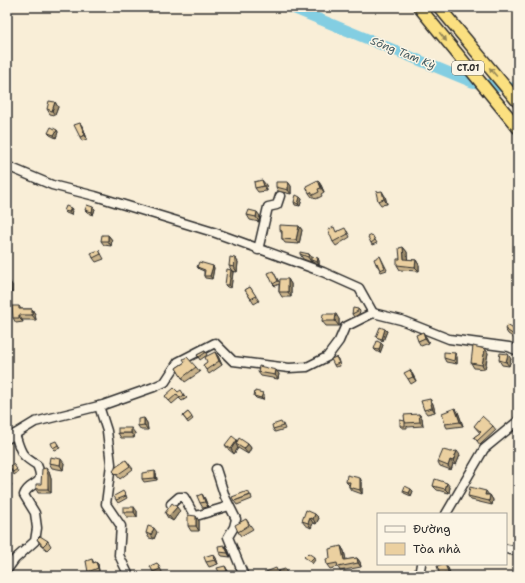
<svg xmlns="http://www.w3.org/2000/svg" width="525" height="583" font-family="'Shantell Sans',sans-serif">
  <rect width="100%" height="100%" fill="#f9eed7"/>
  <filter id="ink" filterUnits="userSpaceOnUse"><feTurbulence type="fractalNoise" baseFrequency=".025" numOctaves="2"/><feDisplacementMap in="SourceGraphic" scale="8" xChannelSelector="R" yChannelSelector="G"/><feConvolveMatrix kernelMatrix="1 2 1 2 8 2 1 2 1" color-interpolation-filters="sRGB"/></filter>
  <g filter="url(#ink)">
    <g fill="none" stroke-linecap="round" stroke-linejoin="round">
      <!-- river -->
      <polyline stroke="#83cee2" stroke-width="11" points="290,7 472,82 518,89"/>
      <!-- minor casing -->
      <g stroke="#2b2b2b" stroke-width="11">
        <g id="minor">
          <polyline points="7,166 52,185 95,196 213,232 323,272 359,288 373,313"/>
          <polyline points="258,250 268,207 277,205 280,196"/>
          <polyline points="99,406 107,431 111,464 106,504 121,526 119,555 129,576"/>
          <polyline points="7,439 35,422 103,405 154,387 165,382 178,362 215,343 233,361 289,368 307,367 327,357 339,341 345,327 373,313 401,320 449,339 509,347 518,351"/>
          <polyline points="216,469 225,497 236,519 234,527 228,537 244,576"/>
          <polyline points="171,504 179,497 184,497 194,515 196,516 229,506"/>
          <polyline points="446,514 484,449 518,421"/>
          <polyline points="506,549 518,551"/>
          <path d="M7,570l8,-11 20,-18 2,-13 -2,-15 -11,-18c5,-15 23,-7 13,-30 -17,-10 -16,-13 -22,-31"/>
          <polyline points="419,576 421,564"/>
        </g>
      </g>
      <!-- highway casing -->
      <g stroke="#2b2b2b" stroke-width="14">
        <g id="highway">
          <polyline points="419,7 518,128"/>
          <polyline points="439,7 518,102"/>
        </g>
      </g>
      <!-- minor -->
      <use href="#minor" stroke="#fcf5e5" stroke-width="8"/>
      <!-- highway -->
      <use href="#highway" stroke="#fbe080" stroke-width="11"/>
    </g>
    <!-- wall -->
    <g fill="#cab38a" stroke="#2b2b2b">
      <polygon points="55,102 58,107 55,115 50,114 47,109"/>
      <polygon points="83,127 87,139 82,141 80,137"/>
      <polygon points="57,130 58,132 56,138 50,135 48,133"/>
      <polygon points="288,182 291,186 291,194 278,191 276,187"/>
      <polygon points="266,185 267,191 258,192 255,188"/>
      <polygon points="321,185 324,192 321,194 322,196 316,199 314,197 312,197 309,193"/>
      <polygon points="385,196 387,204 381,205 378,201"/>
      <polygon points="302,199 300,206 295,205 294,202"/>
      <polygon points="71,208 72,210 71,215 66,213 64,211"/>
      <polygon points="95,209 93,215 87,212 85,210"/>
      <polygon points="247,215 260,216 259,222 250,220"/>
      <polygon points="299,226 302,230 299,244 285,243 282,239 282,234 280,230"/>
      <polygon points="337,231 347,231 350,237 336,246 333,242"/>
      <polygon points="108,235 112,240 111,246 104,245 101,241"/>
      <polygon points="372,235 377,243 372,245 371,243"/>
      <polygon points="403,247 407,252 407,260 416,260 419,265 419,271 400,270 397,265 400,259"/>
      <polygon points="99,250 104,259 96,262 93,258"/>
      <polygon points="300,254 309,254 311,258 318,258 319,261 319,265 312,262 312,261 311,262 303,259"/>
      <polygon points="380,256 387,270 381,272 378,266 377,266 376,264"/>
      <polygon points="235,258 238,262 237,272 232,271 229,266"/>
      <polygon points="213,266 214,268 212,279 205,278 204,276 204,271 199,269 197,267"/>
      <polygon points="273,271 279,282 288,279 291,284 291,297 282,297 279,292 279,284 275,286 273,284"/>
      <polygon points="233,272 231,288 227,287 225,285"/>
      <polygon points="7,280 12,285 12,293 7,293"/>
      <polygon points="250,287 259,301 254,304 245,290"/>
      <polygon points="19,306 21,309 32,309 35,314 36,320 22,320 23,322 16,323 13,318"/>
      <polygon points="358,309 360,311 359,314 354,317 352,314"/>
      <polygon points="339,319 339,326 326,326 322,321"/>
      <polygon points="505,329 518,332 517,340 508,334"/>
      <polygon points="387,331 383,341 378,339 376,337"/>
      <polygon points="426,337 429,343 421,346 418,341"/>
      <polygon points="383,345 380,353 376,351 374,349"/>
      <polygon points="485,349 488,353 485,369 474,368 471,363"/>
      <polygon points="205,351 207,355 200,360 197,355"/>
      <polygon points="455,353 457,357 457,364 446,362 444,358"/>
      <polygon points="218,356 222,365 209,374 203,365"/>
      <polygon points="336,357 338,359 340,366 335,367 334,365"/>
      <polygon points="511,359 509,366 502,365 499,360"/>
      <polygon points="185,362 196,367 200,372 185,382 176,368"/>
      <polygon points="410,370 413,375 416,381 411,384 408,379"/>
      <polygon points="258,372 279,374 278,379 261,376"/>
      <polygon points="178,392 184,395 187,398 182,401 179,398 172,404 165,396"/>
      <polygon points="263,393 264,396 263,400 256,398 254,396"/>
      <polygon points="430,399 433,404 435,412 427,414 424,410"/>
      <polygon points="188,412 193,419 188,423 183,416"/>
      <polygon points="458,412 463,426 447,428 445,424"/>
      <polygon points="419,414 422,418 423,426 408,427 407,426 407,428 402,428 400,426"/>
      <polygon points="144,418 147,423 148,430 141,430 138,426"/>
      <polygon points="283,424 285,429 275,432 273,429"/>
      <polygon points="474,426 493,426 496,430 480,445 474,437 480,433"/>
      <polygon points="118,433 135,433 134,438 121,438"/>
      <polygon points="237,440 248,444 251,448 248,454 238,448 234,454 228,449 225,445"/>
      <polygon points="57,443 60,448 55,450 53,448"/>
      <polygon points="451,452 460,455 456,465 453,464 451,470 440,466 438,462"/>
      <polygon points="126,460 133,469 120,479 113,471"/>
      <polygon points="49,463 64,463 63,470 52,468"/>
      <polygon points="13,464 18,472 14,475 9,467"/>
      <polygon points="49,472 51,479 51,493 38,493 36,489 41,484"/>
      <polygon points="156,473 157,480 144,482 142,479"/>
      <polygon points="7,479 12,485 7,488"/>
      <polygon points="346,482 362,482 362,494 351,490 349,487 349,485"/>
      <polygon points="433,486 450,487 449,493 437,490"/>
      <polygon points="411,489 413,491 411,496 404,493 403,491"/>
      <polygon points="125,493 127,498 118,503 116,500"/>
      <polygon points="202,494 205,499 208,507 203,508 200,503"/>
      <polygon points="251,495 252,499 237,505 234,501"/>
      <polygon points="490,495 493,500 492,505 471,500 468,496"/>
      <polygon points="137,511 137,517 127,517 123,512"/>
      <polygon points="180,511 173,521 168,518 165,513"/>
      <polygon points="315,514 319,518 316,524 313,523 311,528 305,525 302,521"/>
      <polygon points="246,519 253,529 241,536 238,532"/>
      <polygon points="199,521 199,531 191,531 188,526"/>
      <polygon points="157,532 154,539 149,538 146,533"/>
      <polygon points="37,539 48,541 51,546 47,550 40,544"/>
      <polygon points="341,546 344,551 346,560 357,558 360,562 361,567 340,571 338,567 330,569 327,565 330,558"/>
      <polygon points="227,548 230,557 222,556 219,552"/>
      <polygon points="213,554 216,558 218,564 209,567 206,562"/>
      <polygon points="92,559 94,563 96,562 98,564 99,571 90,574 88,572"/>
      <polygon points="157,563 160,568 163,574 156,576 153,572"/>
      <polygon points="225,566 228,571 230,576 221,576 220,574"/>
      <polygon points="448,568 451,576 441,576 440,575"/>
    </g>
    <!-- shaded-wall -->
    <g fill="#a49270" stroke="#2b2b2b">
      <polygon points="55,102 58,107 55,115 52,111"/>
      <polygon points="80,123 83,127 87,139 85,135"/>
      <polygon points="57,130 58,132 56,138 54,135"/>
      <polygon points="262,180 266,185 267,191 264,186"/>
      <polygon points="318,180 321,185 324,192 321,188"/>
      <polygon points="288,182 291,186 291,194 288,190"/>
      <polygon points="382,191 385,196 387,204 384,199"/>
      <polygon points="300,197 302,199 300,206 298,204"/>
      <polygon points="93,207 95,209 93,215 92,212"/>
      <polygon points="71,208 72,210 71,215 69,212"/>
      <polygon points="257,212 260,216 259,222 256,217"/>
      <polygon points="299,226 302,230 299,244 296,240"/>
      <polygon points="108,235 112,240 111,246 108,241"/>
      <polygon points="403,247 407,252 408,264 404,259"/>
      <polygon points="309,254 312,258 311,260 311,262 308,257"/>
      <polygon points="235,258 238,262 237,272 234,267"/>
      <polygon points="318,258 319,261 319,265 317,262"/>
      <polygon points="416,260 419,265 419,271 415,267"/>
      <polygon points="213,266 214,268 212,279 210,276"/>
      <polygon points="231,270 233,272 231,288 229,285"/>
      <polygon points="288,279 291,284 291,297 288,292"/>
      <polygon points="9,280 12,285 12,293 9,288"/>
      <polygon points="32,309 35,314 36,320 32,315"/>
      <polygon points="336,314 339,319 339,326 335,321"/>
      <polygon points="19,315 22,320 23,322 19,318"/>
      <polygon points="385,329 387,331 383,341 382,339"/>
      <polygon points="517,331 518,332 517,340 514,335"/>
      <polygon points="423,332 426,337 429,343 425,338"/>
      <polygon points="381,343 383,345 380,353 379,350"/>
      <polygon points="485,349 488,353 485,369 482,365"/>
      <polygon points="215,352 218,356 222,365 219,361"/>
      <polygon points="455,353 457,357 457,364 454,361"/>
      <polygon points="508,354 511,359 509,366 506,362"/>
      <polygon points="276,370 279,374 278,379 275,375"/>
      <polygon points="410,370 413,375 416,381 413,377"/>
      <polygon points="263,393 264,396 263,400 261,398"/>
      <polygon points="430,399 433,404 435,412 432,408"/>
      <polygon points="455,408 458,412 463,426 460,422"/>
      <polygon points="419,414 422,418 423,426 420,422"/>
      <polygon points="144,418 147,423 148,430 144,425"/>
      <polygon points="131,428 135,433 134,438 131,433"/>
      <polygon points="237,440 236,444 238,448 234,454 231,449"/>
      <polygon points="248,444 251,448 248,454 244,449"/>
      <polygon points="457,451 460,455 456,465 453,461"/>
      <polygon points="61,459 64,463 63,470 60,465"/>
      <polygon points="450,460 453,464 451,470 448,466"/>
      <polygon points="46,468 49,472 51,479 51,493 48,489"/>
      <polygon points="155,471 156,473 157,480 155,478"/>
      <polygon points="360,478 362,482 362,494 360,490"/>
      <polygon points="447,483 450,487 449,493 445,489"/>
      <polygon points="411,489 413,491 411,496 409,493"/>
      <polygon points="486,491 489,495 485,495"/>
      <polygon points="202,494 205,499 208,507 205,502"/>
      <polygon points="490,495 493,500 492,505 489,501"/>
      <polygon points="134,507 137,511 137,517 134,512"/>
      <polygon points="177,507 180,511 173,521 169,516"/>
      <polygon points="315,514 319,518 316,524 313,519"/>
      <polygon points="196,516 199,521 199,531 196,526"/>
      <polygon points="310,518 313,523 311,528 308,523"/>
      <polygon points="154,528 157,532 154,539 151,535"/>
      <polygon points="224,545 227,548 230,557"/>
      <polygon points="341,546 344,551 347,564 344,560"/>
      <polygon points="213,554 216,558 218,564 215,560"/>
      <polygon points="314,557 315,560 312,564 310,561"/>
      <polygon points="357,558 360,562 361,567 358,563"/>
      <polygon points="96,562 98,564 99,571"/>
      <polygon points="445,564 448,568 451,576 448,572"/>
      <polygon points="225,566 228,571 230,576 227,571"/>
    </g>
    <!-- building -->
    <g fill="#ebd0a0" stroke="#2b2b2b">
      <polygon points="49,101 55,102 52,111 47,109"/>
      <polygon points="80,123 85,135 80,137 74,125"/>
      <polygon points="51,127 57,130 54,135 48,133"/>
      <polygon points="262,180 264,186 255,188 254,182"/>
      <polygon points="318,180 321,188 318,189 319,192 313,195 311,192 309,193 306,186"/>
      <polygon points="276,182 288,182 288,190 276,187"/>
      <polygon points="382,191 384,199 378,201 376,192"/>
      <polygon points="296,195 300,197 298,204 294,202"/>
      <polygon points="87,205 93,207 92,212 85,210"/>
      <polygon points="66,206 71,208 69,212 64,211"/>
      <polygon points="249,210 257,212 256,217 247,215"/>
      <polygon points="280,225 299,226 296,240 282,239 282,231 280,230"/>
      <polygon points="334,227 336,232 345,228 348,234 333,242 328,230"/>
      <polygon points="102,235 108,235 108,241 101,241"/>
      <polygon points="372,235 375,240 371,243 368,237"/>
      <polygon points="403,247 404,259 416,260 415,267 397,265 397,259 400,259 399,248"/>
      <polygon points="99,250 101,254 93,258 91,253"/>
      <polygon points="300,252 309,254 308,257 300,254"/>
      <polygon points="380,256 385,268 380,270 377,263 376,264 374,259"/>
      <polygon points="230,257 235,258 234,267 229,266"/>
      <polygon points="311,257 318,258 317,262 311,260"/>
      <polygon points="199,262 213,266 210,276 204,276 205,270 197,267"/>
      <polygon points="227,269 231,270 229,285 225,285"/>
      <polygon points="273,271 278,281 273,284 268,273"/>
      <polygon points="280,279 288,279 288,292 279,292"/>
      <rect x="7" y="280" width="2" height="8"/>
      <polygon points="250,287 256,296 251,299 245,290"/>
      <polygon points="12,306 19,306 19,309 32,309 32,315 19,315 19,318 13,318"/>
      <polygon points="353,308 358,309 358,311 352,314"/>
      <polygon points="323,314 336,314 335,321 322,321"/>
      <polygon points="507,325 517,331 514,335 505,329"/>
      <polygon points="380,327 385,329 382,339 376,337"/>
      <polygon points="423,332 425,338 418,341 416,335"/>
      <polygon points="377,341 381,343 379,350 374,349"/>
      <polygon points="473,346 485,349 482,365 471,363"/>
      <polygon points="205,351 205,353 199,357 197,355"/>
      <polygon points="215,352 219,361 206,370 203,365 207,362 205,357"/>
      <polygon points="444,352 455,353 454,361 444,358"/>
      <polygon points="500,353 508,354 506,362 499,360"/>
      <polygon points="187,357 196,367 182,378 176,368 185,362 183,359"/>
      <polygon points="336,357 339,363 334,365 331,359"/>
      <polygon points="259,366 276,370 275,375 258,372"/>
      <polygon points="410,370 413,377 408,379 404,373"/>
      <polygon points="174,388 178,392 181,390 184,395 180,398 177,394 169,401 165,396"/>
      <polygon points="255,391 263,393 261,398 254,396"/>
      <polygon points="430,399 432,408 424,410 421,401"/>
      <polygon points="455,408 460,422 445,424 442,413"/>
      <polygon points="188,412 192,417 187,421 183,416"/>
      <polygon points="419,414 420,422 405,423 404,415"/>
      <polygon points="482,416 493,426 477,441 474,437 481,432 474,426"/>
      <polygon points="144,418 144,425 138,426 138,419"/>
      <polygon points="400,420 405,421 405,426 400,426"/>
      <polygon points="281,422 283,426 273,429 272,425"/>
      <rect x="118" y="428" width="13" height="5"/>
      <polygon points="232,436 237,440 231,449 225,445"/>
      <polygon points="239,438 248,444 244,449 236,444"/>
      <polygon points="56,441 58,445 53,448 51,443"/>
      <polygon points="443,450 451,452 457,451 453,461 450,460 448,466 438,462"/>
      <polygon points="50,457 61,459 60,465 49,463"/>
      <polygon points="126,460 130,466 117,475 113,471 116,467"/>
      <polygon points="13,464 17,469 13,472 9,467"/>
      <polygon points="46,468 48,475 48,489 36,489 36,484 41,484 42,469"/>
      <polygon points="155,471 155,478 142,479 142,473"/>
      <polygon points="347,475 360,478 360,490 349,487 350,482 346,482"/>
      <polygon points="435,479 447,483 445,489 433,486"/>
      <polygon points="405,486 411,489 409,493 403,491"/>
      <polygon points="470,487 486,491 485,495 490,495 489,501 468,496"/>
      <polygon points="123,491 126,496 116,500 114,496"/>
      <polygon points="248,491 250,495 234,501 232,497"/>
      <polygon points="202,494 205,502 200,503 197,496"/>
      <polygon points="172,503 177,507 169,516 165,513"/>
      <rect x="123" y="507" width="11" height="5"/>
      <polygon points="306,510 315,514 313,519 310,518 308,523 302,521"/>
      <polygon points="188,515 196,516 196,526 188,526"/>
      <polygon points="246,519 249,525 238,532 235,525"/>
      <polygon points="148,526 154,528 151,535 146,533"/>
      <polygon points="40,536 48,541 43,546 37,539"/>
      <polygon points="224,545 228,553 219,552 218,546"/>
      <polygon points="341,546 344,560 357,558 358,563 338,567 337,563 327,565 326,559 330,558 329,549"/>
      <polygon points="308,553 314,557 310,561 304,557"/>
      <polygon points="213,554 215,560 206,562 204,557"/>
      <polygon points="92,559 93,563 96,562 98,568 88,572 86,561"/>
      <polygon points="157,563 160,569 153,572 150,566"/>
      <polygon points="442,564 445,564 448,572 440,575 437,566"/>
      <polygon points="225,566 227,571 220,574 217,568"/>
      <polygon points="276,568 279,575 276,576 268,576 266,572"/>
      <polygon points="285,569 288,576 280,576 278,571"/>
      <polygon points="187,574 188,576 183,576"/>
    </g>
    <!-- one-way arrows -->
    <defs><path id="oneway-solid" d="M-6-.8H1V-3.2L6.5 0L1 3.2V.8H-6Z"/></defs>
    <g fill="#938656">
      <use href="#oneway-solid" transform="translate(443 37) rotate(51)"/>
      <use href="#oneway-solid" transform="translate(493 72) rotate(-130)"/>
    </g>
  </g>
  <g text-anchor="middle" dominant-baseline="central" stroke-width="3" stroke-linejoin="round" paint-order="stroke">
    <!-- shield labels -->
    <rect fill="#fcf5e5" stroke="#6a6863" stroke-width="1" x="452" y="61" width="32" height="14" rx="3"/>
    <g font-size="9" font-weight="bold" fill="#2b2b2b">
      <text x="468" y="68">CT.01</text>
    </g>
    <!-- water labels -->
    <g font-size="11" font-style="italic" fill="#455c62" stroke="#fcf5e5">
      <text transform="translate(403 53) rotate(22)">Sông Tam Kỳ</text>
    </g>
  </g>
  <!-- margin -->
  <rect width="525" height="583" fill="none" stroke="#fcf5e5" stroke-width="24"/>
  <rect x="12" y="12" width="501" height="559" fill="none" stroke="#2b2b2b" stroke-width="1.5" filter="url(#ink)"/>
  <!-- legend -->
  <rect x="377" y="513" width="130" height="52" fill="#fcf5e5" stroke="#a8a49b"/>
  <rect x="385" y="526" width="20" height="6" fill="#fcf5e5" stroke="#a8a49b"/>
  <text x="413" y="533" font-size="12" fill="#2b2b2b">Đường</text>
  <rect x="385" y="543" width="20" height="12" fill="#ebd0a0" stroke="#a8a49b"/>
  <text x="413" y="553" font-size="12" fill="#2b2b2b">Tòa nhà</text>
</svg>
